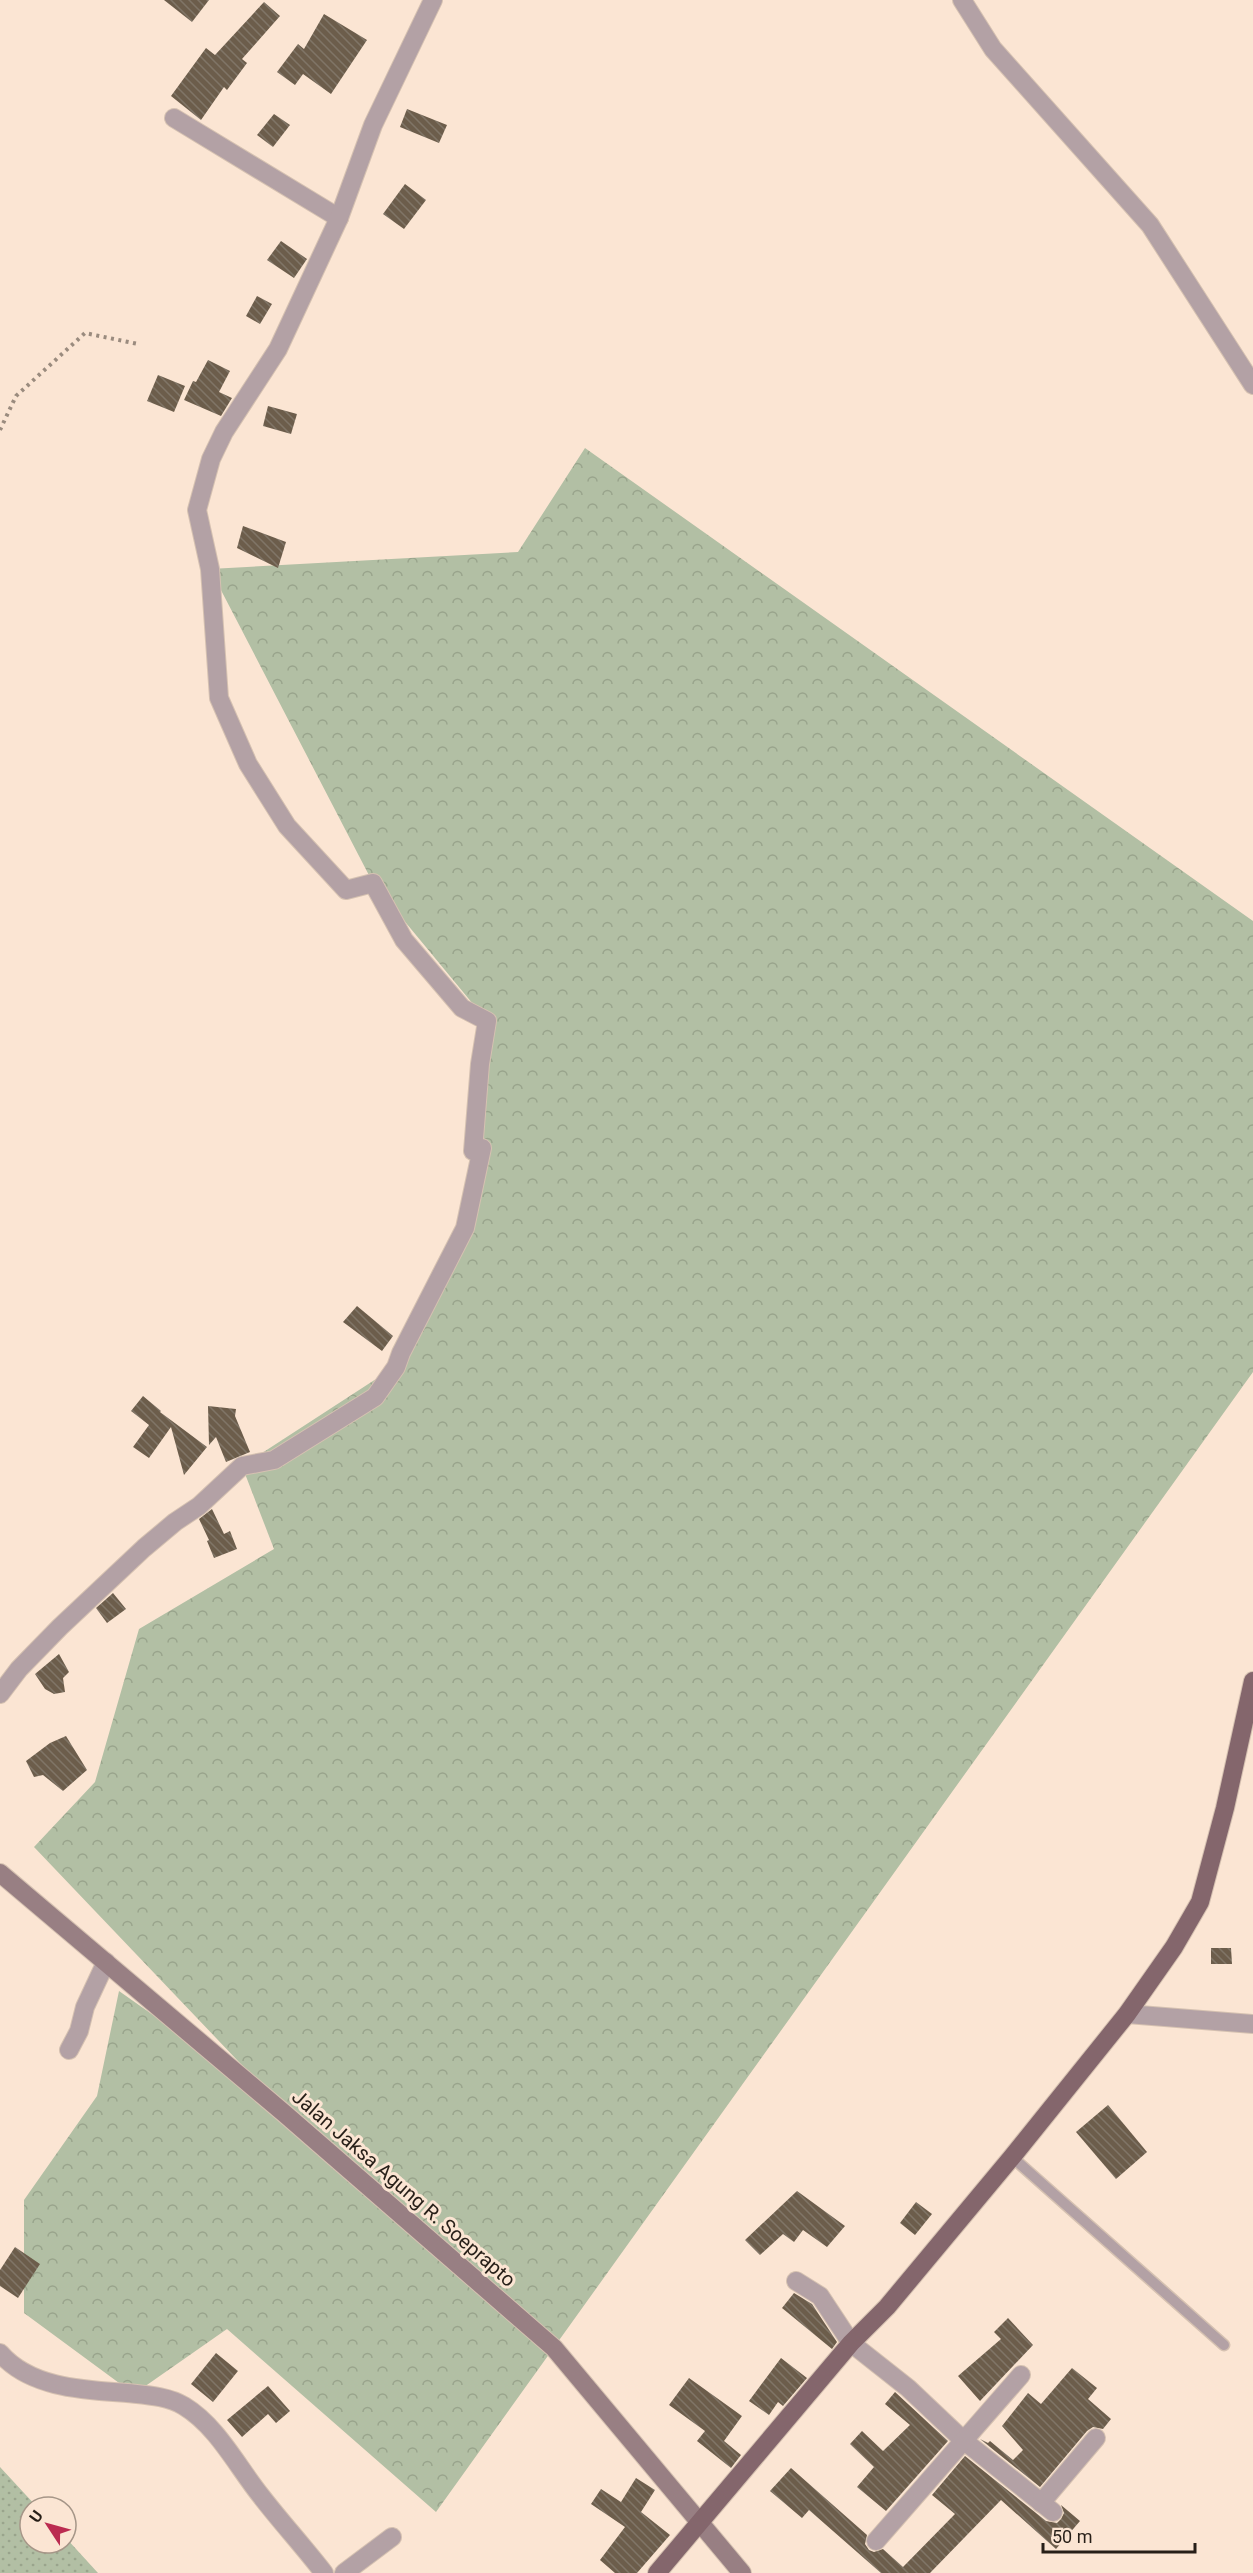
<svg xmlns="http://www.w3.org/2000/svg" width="1253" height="2573" font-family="Roboto,sans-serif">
  <defs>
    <pattern id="grass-dots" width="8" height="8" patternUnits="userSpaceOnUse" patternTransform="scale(1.5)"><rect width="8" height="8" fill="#b2bfa4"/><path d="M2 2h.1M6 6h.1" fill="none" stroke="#99a48c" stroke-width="1.8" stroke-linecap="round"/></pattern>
    <pattern id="forest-crowns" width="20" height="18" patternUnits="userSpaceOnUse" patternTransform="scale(1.5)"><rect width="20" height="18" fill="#b2bfa4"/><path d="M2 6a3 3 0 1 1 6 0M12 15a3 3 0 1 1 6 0" fill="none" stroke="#99a48c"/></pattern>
    <pattern id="building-back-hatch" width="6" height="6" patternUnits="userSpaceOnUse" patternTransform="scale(1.5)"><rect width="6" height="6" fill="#6c5d4b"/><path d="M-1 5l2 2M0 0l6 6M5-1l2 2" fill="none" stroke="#807567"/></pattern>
  </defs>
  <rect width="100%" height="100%" fill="#fbe5d3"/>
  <!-- grass -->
  <polygon fill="url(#grass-dots)" points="0,2467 37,2507 30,2507 30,2543 66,2543 66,2538 98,2573 0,2573"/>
  <!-- forest -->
  <polygon fill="url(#forest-crowns)" points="585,448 1253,921 1253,1372 436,2512 227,2329 134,2394 24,2313 24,2200 97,2096 119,1991 278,2103 34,1847 95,1782 139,1629 274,1549 242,1466 396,1366 465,1228 487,1021 373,883 210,569 518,552"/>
  <!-- building -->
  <g fill="url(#building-back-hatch)">
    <polygon points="164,0 209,0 192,22"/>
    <polygon points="264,2 280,16 242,59 247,63 227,90 224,87 201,120 171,96 206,48 215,55"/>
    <polygon points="324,14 367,40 331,94 303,74 295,85 277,72 298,44 304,49"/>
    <polygon points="407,109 447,125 439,143 400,127"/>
    <polygon points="274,114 290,125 273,147 257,135"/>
    <polygon points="405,184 426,200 404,229 383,214"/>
    <polygon points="281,241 307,259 294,278 267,260"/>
    <polygon points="257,296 272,304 260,324 246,316"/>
    <polygon points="208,360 230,371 219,392 232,398 221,416 184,400 193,381 196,382"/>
    <polygon points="158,375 185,386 174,412 147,401"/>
    <polygon points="268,406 297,414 291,434 263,426"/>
    <polygon points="243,526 286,542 278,568 237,548"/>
    <polygon points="357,1306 393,1336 382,1351 343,1322"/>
    <polygon points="143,1396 161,1411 160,1412 207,1447 184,1475 171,1427 149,1458 133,1447 149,1425 131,1411"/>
    <polygon points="208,1406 236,1409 235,1416 250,1452 226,1462 216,1437 209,1445"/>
    <polygon points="212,1509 224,1534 230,1531 237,1549 214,1558 207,1541 209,1540 199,1519"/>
    <polygon points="113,1593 126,1609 107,1623 96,1608"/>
    <polygon points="59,1654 69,1672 63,1678 65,1692 54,1694 45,1689 35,1674"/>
    <polygon points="66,1736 87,1770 63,1791 43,1775 34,1777 26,1761 50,1743"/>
    <polygon points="1211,1948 1231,1948 1232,1964 1211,1964"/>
    <polygon points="1108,2105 1147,2152 1116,2179 1076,2132"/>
    <polygon points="797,2191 845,2226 827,2247 803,2230 794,2242 783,2234 760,2255 745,2240"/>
    <polygon points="916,2202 932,2214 915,2235 900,2223"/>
    <polygon points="15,2247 40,2264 18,2298 0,2286 0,2270"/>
    <polygon points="794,2293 812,2304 837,2342 832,2349 782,2308"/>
    <polygon points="1008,2318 1033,2345 980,2401 958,2376 1001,2339 994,2332"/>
    <polygon points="216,2353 238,2371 213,2402 191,2384"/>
    <polygon points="781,2358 807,2378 783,2406 778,2402 769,2415 749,2401"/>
    <polygon points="1072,2368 1097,2388 1088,2399 1111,2419 1103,2429 1093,2427 1087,2431 1040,2487 980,2439 988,2443 990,2441 1013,2460 1023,2450 1002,2426 1028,2393 1041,2404"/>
    <polygon points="689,2378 742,2416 724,2441 741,2455 731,2468 697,2441 705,2431 669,2405"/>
    <polygon points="268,2386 290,2411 276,2423 268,2414 242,2437 227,2420"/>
    <polygon points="895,2392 948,2441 886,2511 857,2487 874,2467 850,2444 862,2431 883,2451 910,2425 885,2404"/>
    <polygon points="965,2456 1046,2521 1057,2523 1061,2519 1064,2513 1061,2505 1080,2521 1056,2549 1001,2500 930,2573 881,2573 809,2510 802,2518 770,2491 791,2468 867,2535 865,2544 869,2550 874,2552 883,2549 903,2567 955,2514 932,2495"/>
    <polygon points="636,2478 655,2490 641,2512 670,2535 637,2573 615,2573 600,2560 625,2527 591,2504 601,2489 621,2502"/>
  </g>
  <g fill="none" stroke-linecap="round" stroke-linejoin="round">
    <!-- lane casing -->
    <g stroke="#d5c1b1" stroke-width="13">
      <polyline id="lane" points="1012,2157 1224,2345"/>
    </g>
    <!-- street casing -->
    <g stroke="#d5c1b1" stroke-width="20">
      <g id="street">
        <polyline points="962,0 993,49 1150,225 1253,385"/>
        <polyline points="174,118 339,218"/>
        <polyline points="0,1694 19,1669 60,1627 144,1548 175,1522 199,1506 242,1466 274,1460 375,1397 396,1367 401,1353 465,1228 482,1148 473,1151 480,1064 487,1021 462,1008 404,940 373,883 346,890 287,826 248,764 219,698 210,569 197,510 211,459 224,432 278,349 339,218 373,125 433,0"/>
        <polyline points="1127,2014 1253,2024"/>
        <polyline points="69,2050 79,2031 85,2007 106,1962"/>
        <polyline points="796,2281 820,2296 851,2343 908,2388 963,2440 1053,2512"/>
        <path d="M0,2353c30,35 84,37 127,40 18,2 41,3 57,13 33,20 53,60 77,90 20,26 43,51 63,77"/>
        <polyline points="1041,2503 1096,2438"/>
        <polyline points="876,2541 1021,2375"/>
        <polyline points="344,2573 392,2537"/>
      </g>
    </g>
    <!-- secondary casing -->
    <g stroke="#d5c1b1" stroke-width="20">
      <polyline id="secondary" points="0,1873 285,2114 554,2348 742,2573"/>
    </g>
    <!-- primary casing -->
    <g stroke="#d5c1b1" stroke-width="20">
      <polyline id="primary" points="657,2573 851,2343 887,2307 1012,2157 1127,2014 1174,1947 1200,1902 1225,1808 1253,1681"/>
    </g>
    <!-- path -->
    <polyline stroke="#9a8b7e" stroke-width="4" stroke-dasharray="3 4.5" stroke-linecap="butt" points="0,430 16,396 85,333 138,344"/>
    <!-- lane -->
    <use href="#lane" stroke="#b3a1a5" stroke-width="10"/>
    <!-- street -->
    <use href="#street" stroke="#b3a1a5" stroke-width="18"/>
    <!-- secondary -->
    <use href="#secondary" stroke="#987f83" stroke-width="18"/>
    <!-- primary -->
    <use href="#primary" stroke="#84666c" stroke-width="18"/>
  </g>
  <g text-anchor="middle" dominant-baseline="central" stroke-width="6" stroke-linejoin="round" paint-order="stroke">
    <!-- street labels -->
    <g font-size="20" fill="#271f18" stroke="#fbe5d3">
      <text transform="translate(404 2188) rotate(41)">Jalan Jaksa Agung R. Soeprapto</text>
    </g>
  </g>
  <!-- north arrow -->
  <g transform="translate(48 2525) rotate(306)"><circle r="28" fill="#fbe5d3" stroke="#a69688" stroke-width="1.5"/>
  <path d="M0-4.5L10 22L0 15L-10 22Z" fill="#bb2b50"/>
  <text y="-9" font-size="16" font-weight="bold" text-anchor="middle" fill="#271f18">U</text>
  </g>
  <!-- scale -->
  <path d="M1043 2543v9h152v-9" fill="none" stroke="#271f18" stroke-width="3"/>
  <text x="1052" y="2543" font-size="18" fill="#271f18" stroke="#fbe5d3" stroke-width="4.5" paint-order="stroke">50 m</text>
</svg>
